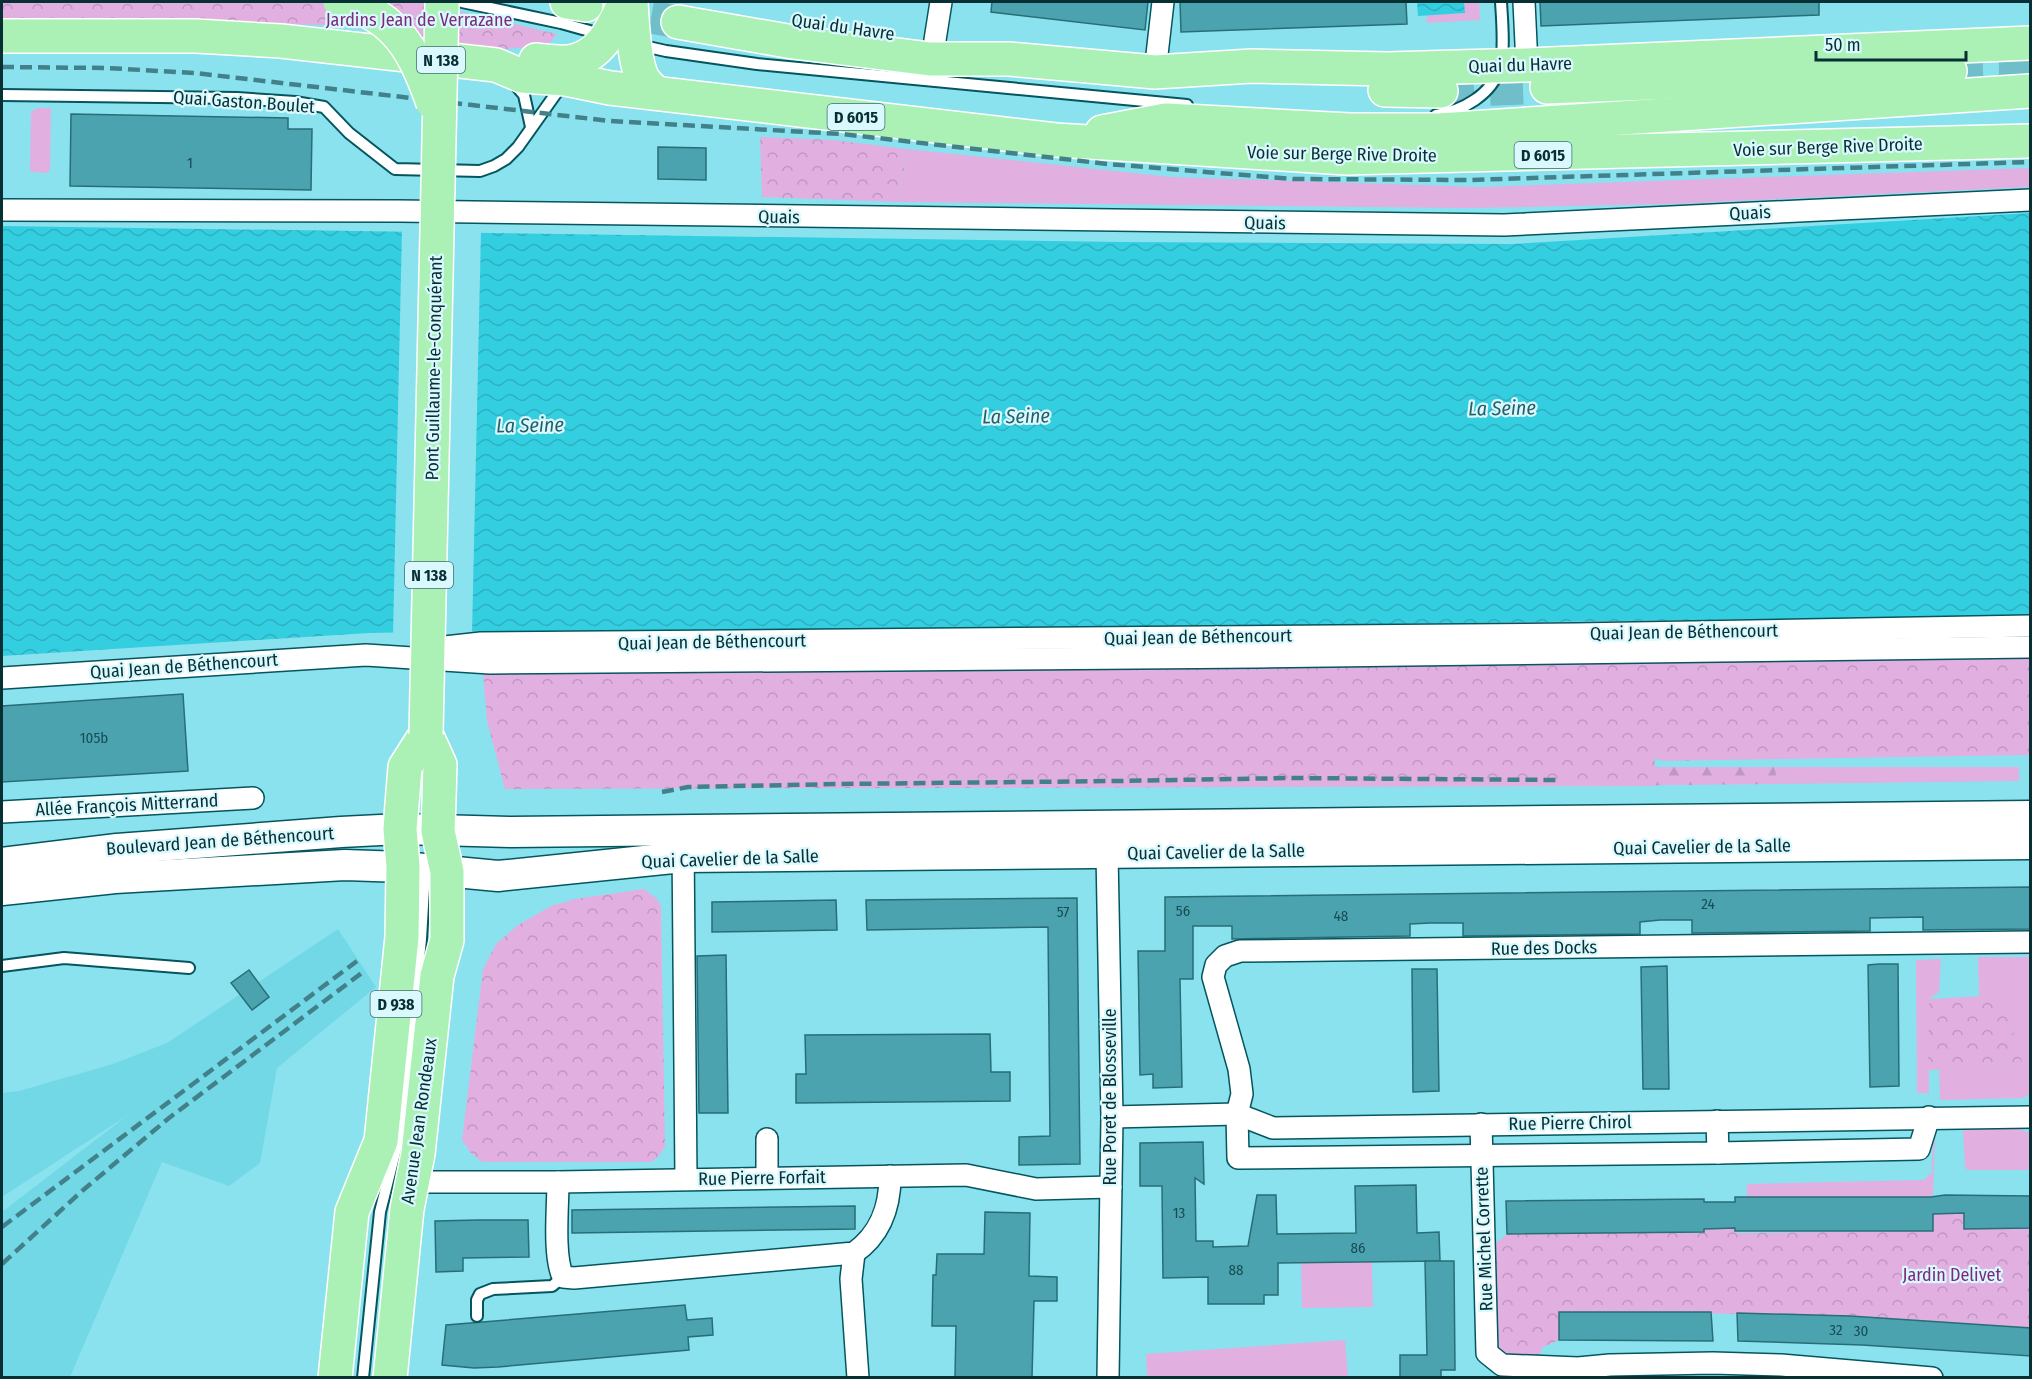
<svg xmlns="http://www.w3.org/2000/svg" width="2032" height="1379" font-family="'Fira Sans Condensed',sans-serif">
  <defs>
    <pattern id="forest-firs" width="22" height="20" patternUnits="userSpaceOnUse" patternTransform="scale(1.5)"><rect width="22" height="20" fill="#e2afe1"/><path d="M5 1l3.5 6h-7zM16 11l3.5 6h-7z" fill="#c097c2"/></pattern>
    <pattern id="park-crowns" width="20" height="18" patternUnits="userSpaceOnUse" patternTransform="scale(1.5)"><rect width="20" height="18" fill="#e2afe1"/><path d="M2 6a3 3 0 1 1 6 0M12 15a3 3 0 1 1 6 0" fill="none" stroke="#c097c2"/></pattern>
    <pattern id="water-waves" width="16" height="10" patternUnits="userSpaceOnUse" patternTransform="scale(1.5)"><rect width="16" height="10" fill="#34cee1"/><path d="M0 5q4-4 8 0t8 0" fill="none" stroke="#2cb1c2"/></pattern>
  </defs>
  <rect width="100%" height="100%" fill="#8ae2ef"/>
  <!-- built -->
  <polygon fill="#72d8e6" points="338,929 376,987 277,1068 260,1163 229,1186 162,1162 70,1377 2,1377 2,1212 128,1115 2,1197 2,1093 19,1091 113,1064 167,1043"/>
  <!-- grass -->
  <g fill="#e2afe1">
    <polygon points="1464,2 1479,2 1480,20 1427,23 1427,15 1464,13"/>
    <polygon points="37,108 51,108 50,170 47,173 31,172 30,169 31,112"/>
    <polygon points="907,149 1171,177 1479,187 2030,168 2030,187 1673,204 1469,208 899,202"/>
    <polygon points="1775,767 2019,767 2019,781 1777,784"/>
    <polygon points="1978,957 2030,957 2030,1093 2024,1098 1940,1100 1939,1069 2023,1065 2002,996 1979,996"/>
    <polygon points="1941,959 1939,992 1929,999 1929,1093 1917,1093 1916,960"/>
    <polygon points="1999,1126 2016,1128 2030,1133 2030,1170 1967,1170 1965,1166 1963,1132 1965,1127"/>
    <polygon points="1933,1136 1935,1136 1933,1196 1931,1197 1747,1198 1747,1184 1924,1180 1932,1172"/>
    <polygon points="1372,1262 1373,1307 1302,1308 1301,1263"/>
    <polygon points="1345,1340 1348,1377 1147,1377 1146,1354"/>
  </g>
  <!-- forest -->
  <polygon fill="url(#forest-firs)" points="1625,763 1659,767 1775,767 1777,784 1589,786 1588,773"/>
  <!-- park -->
  <g fill="url(#park-crowns)">
    <polygon points="2,2 420,2 557,34 549,44 532,47 492,50 336,25 2,21"/>
    <polygon points="760,137 833,140 907,149 899,202 762,197"/>
    <polygon points="2030,616 2030,755 1662,761 1655,758 1654,786 1647,786 505,789 487,721 480,635"/>
    <polygon points="644,889 657,899 661,906 665,1147 658,1157 651,1162 482,1162 470,1152 462,1140 483,969 496,944 518,925 551,906 575,899"/>
    <polygon points="2002,995 2023,1065 1928,1070 1929,999"/>
    <path d="M1964,1213l1,16 65,-1v100c-157,-12 -313,-16 -471,-16v28l-16,7 -8,16h-36l-3,-120 13,-10h195v-4h31l1,4 197,-2v-17z"/>
  </g>
  <!-- water -->
  <g fill="url(#water-waves)">
    <polygon points="1417,2 1464,2 1465,13 1418,16"/>
    <polygon points="2030,213 2030,616 1223,626 422,632 369,633 2,656 2,226 1121,242 1512,244"/>
  </g>
  <!-- pier -->
  <polygon fill="#8ae2ef" points="402,229 481,230 472,634 393,635"/>
  <!-- building -->
  <g fill="#4aa3af" stroke="#296e77" stroke-width="1.5">
    <polygon points="992,2 1148,2 1145,30 991,12"/>
    <polygon points="1180,2 1406,2 1407,24 1181,32"/>
    <polygon points="1540,2 1819,2 1819,15 1541,26"/>
    <polygon points="71,114 288,118 288,129 312,129 311,190 70,186"/>
    <polygon points="658,147 706,148 706,180 658,179"/>
    <polygon points="183,694 188,771 2,782 2,706"/>
    <polygon points="2031,887 2031,929 1923,930 1923,917 1870,918 1870,931 1692,933 1692,920 1660,920 1640,922 1640,934 1463,936 1463,923 1430,923 1410,924 1410,936 1232,939 1232,926 1193,926 1193,979 1180,979 1182,1087 1153,1088 1153,1074 1140,1075 1138,951 1165,951 1165,897"/>
    <polygon points="1077,898 1080,1164 1019,1165 1019,1137 1050,1136 1048,927 867,930 866,900"/>
    <polygon points="836,900 837,930 712,932 712,902"/>
    <polygon points="726,955 728,1113 699,1113 697,956"/>
    <polygon points="1879,964 1898,964 1899,1086 1870,1087 1868,965"/>
    <polygon points="1667,966 1669,1089 1643,1089 1641,967"/>
    <polygon points="1412,969 1437,969 1439,1091 1413,1092"/>
    <polygon points="249,970 269,997 252,1010 231,983"/>
    <polygon points="990,1034 991,1072 1010,1072 1010,1101 796,1103 796,1074 806,1074 805,1035"/>
    <polygon points="1203,1142 1204,1184 1195,1178 1196,1241 1213,1241 1213,1247 1248,1246 1257,1195 1276,1195 1277,1234 1356,1233 1355,1186 1416,1185 1417,1233 1439,1232 1440,1261 1278,1263 1278,1295 1264,1295 1264,1304 1208,1304 1208,1277 1163,1278 1162,1186 1140,1186 1140,1143"/>
    <polygon points="1945,1195 2031,1196 2031,1228 1964,1229 1964,1213 1933,1214 1933,1231 1735,1231 1735,1228 1704,1229 1704,1232 1507,1234 1506,1201 1704,1199 1704,1202 1735,1202 1735,1197 1931,1197"/>
    <polygon points="855,1206 855,1229 572,1233 572,1210"/>
    <polygon points="985,1212 1030,1213 1029,1276 1057,1277 1057,1301 1034,1301 1032,1377 955,1377 956,1326 932,1326 933,1275 936,1275 937,1254 984,1254"/>
    <polygon points="478,1220 528,1220 529,1257 463,1258 463,1271 436,1272 435,1221"/>
    <polygon points="1425,1261 1454,1261 1455,1370 1441,1370 1441,1377 1400,1377 1400,1355 1427,1355"/>
    <polygon points="685,1305 687,1320 712,1318 713,1335 688,1337 689,1350 498,1367 474,1368 442,1365 446,1325"/>
    <polygon points="1559,1312 1711,1312 1713,1341 1559,1340"/>
    <polygon points="1737,1313 1850,1316 2031,1328 2031,1356 1862,1345 1738,1341"/>
  </g>
  <g fill="none" stroke-linecap="round" stroke-linejoin="round">
    <!-- primary-tunnel -->
    <g stroke="#70beca" stroke-width="33" stroke-dasharray="33 16" stroke-linecap="butt">
      <polyline points="603,8 678,22"/>
      <polyline points="1950,71 2030,69"/>
      <polyline points="1441,91 1547,87"/>
    </g>
    <!-- lane casing -->
    <g stroke="#04555e" stroke-width="14">
      <g id="lane">
        <polyline points="462,2 561,23 604,35"/>
        <polyline points="639,45 666,51 757,64 1187,105"/>
        <polyline points="513,82 524,95 531,127"/>
        <polyline points="2,95 237,98 295,102 324,107 349,133 395,169 480,171 494,166 506,159 518,147 562,85"/>
        <path d="M1436,115c26,-4 56,-20 64,-48 5,-16 2,-48 1,-65"/>
        <polyline points="2,966 64,958 189,968"/>
        <polyline points="477,1316 477,1300 480,1294 493,1289 552,1286 563,1277"/>
        <polyline points="363,1378 380,1212 403,1121 421,939 425,872"/>
      </g>
    </g>
    <!-- street casing -->
    <g stroke="#04555e" stroke-width="24">
      <g id="street">
        <polyline points="1524,2 1527,65"/>
        <polyline points="935,40 941,2"/>
        <polyline points="1155,72 1163,2"/>
        <polyline points="2,210 399,211 1504,225 2030,200"/>
        <polyline points="427,649 481,643 1576,634 2030,626"/>
        <polyline points="2,678 366,655 490,663 1258,657 2030,647"/>
        <polyline points="2,812 253,798"/>
        <polyline points="683,844 686,1179"/>
        <polyline points="1112,1117 1237,1114 1273,1128 2030,1117"/>
        <polyline points="1717,1121 1718,1153 1238,1158 1237,1114 1242,1094 1239,1069 1213,977 1216,965 1225,956 1240,951 2030,942"/>
        <polyline points="1481,1124 1487,1353 1502,1365 1578,1368 1610,1365 1713,1363 1781,1365 1932,1378"/>
        <polyline points="767,1139 767,1177"/>
        <polyline points="1718,1153 1919,1149 1929,1117"/>
        <polyline points="412,1182 558,1182 966,1175 1036,1189 1111,1187"/>
        <path d="M558,1182c0,25 -5,73 5,95l11,1 280,-25c27,-19 36,-46 36,-77"/>
        <polyline points="854,1253 851,1279 858,1378"/>
        <polyline points="1108,1378 1112,1117 1107,853 1110,842"/>
      </g>
    </g>
    <!-- secondary casing -->
    <g stroke="#04555e" stroke-width="33">
      <g id="secondary">
        <polyline points="2,863 117,849 341,832 400,829 511,832 2030,816"/>
        <polyline points="2,890 115,878 345,865 403,867 498,876 683,857 2030,844"/>
      </g>
    </g>
    <!-- primary casing -->
    <g stroke="#fff" stroke-width="36">
      <g id="primary">
        <polyline points="567,2 586,5"/>
        <path d="M631,2c1,19 3,60 12,77 3,5 9,10 13,14"/>
        <polyline points="678,22 793,42 930,59 1009,59 1155,72 1252,66 1387,69 1527,65 2030,43"/>
        <polyline points="2,36 196,36 281,41 496,65 522,76 566,79 610,88 1056,140 1346,158 2030,141"/>
        <path d="M536,60c12,1 26,4 38,1 29,-7 40,-36 51,-59"/>
        <polyline points="1547,87 1950,71"/>
        <polyline points="1385,90 1441,91"/>
        <polyline points="1102,132 1166,120 1350,130 1439,130 2030,91"/>
        <polyline points="335,1378 352,1212 381,1141 402,937 403,867 400,829 405,767 426,734"/>
        <polyline points="390,1378 407,1209 418,1154 437,976 447,940 447,872 438,831 440,765 426,734"/>
      </g>
    </g>
    <!-- lane -->
    <use href="#lane" stroke="#fff" stroke-width="10"/>
    <!-- street -->
    <use href="#street" stroke="#fff" stroke-width="21"/>
    <!-- secondary -->
    <use href="#secondary" stroke="#fff" stroke-width="30"/>
    <!-- primary -->
    <use href="#primary" stroke="#abf1b6" stroke-width="33"/>
    <!-- rail -->
    <g stroke="#43818a" stroke-width="4.5" stroke-dasharray="12 6" stroke-linecap="butt">
      <polyline points="2,67 107,68 195,73 610,121 842,134 1108,164 1293,179 1469,180 2030,162"/>
      <polyline points="662,792 688,787 839,784 1117,781 1291,778 1556,780"/>
      <polyline points="2,1227 357,961"/>
      <polyline points="2,1264 82,1191 169,1118 363,972"/>
    </g>
    <!-- primary-bridge casing -->
    <g stroke="#fff" stroke-width="36" stroke-linecap="butt">
      <g id="primary-bridge">
        <path d="M340,2c9,3 19,5 27,9 38,18 53,55 66,92"/>
        <polyline points="426,734 442,2"/>
      </g>
    </g>
    <!-- primary-bridge -->
    <use href="#primary-bridge" stroke="#abf1b6" stroke-width="33"/>
  </g>
  <g text-anchor="middle" dominant-baseline="central" stroke-width="4.5" stroke-linejoin="round" paint-order="stroke">
    <!-- number labels -->
    <g font-size="15" fill="#184c53">
      <text x="190" y="163">1</text>
      <text x="94" y="738">105b</text>
      <text x="1708" y="904">24</text>
      <text x="1183" y="911">56</text>
      <text x="1063" y="912">57</text>
      <text x="1341" y="916">48</text>
      <text x="1179" y="1213">13</text>
      <text x="1358" y="1248">86</text>
      <text x="1236" y="1270">88</text>
      <text x="1836" y="1330">32</text>
      <text x="1861" y="1331">30</text>
    </g>
    <!-- shield labels -->
    <g fill="#d9f9fe" stroke="#466c71" stroke-width="1.5">
      <rect x="417" y="47" width="48" height="26" rx="4.5"/>
      <rect x="827.5" y="104" width="57" height="26" rx="4.5"/>
      <rect x="1514.5" y="142" width="57" height="26" rx="4.5"/>
      <rect x="405" y="562" width="48" height="26" rx="4.5"/>
      <rect x="370.5" y="991" width="51" height="26" rx="4.5"/>
    </g>
    <g font-size="16" font-weight="bold" fill="#072f34">
      <text x="441" y="60">N 138</text>
      <text x="856" y="117">D 6015</text>
      <text x="1543" y="155">D 6015</text>
      <text x="429" y="575">N 138</text>
      <text x="396" y="1004">D 938</text>
    </g>
    <!-- park labels -->
    <g font-size="18" fill="#7d2a7d" stroke="#d9f9fe">
      <text x="419" y="20">Jardins Jean de Verrazane</text>
      <text x="1952" y="1275">Jardin Delivet</text>
    </g>
    <!-- street labels -->
    <g font-size="18" fill="#072f34" stroke="#d9f9fe">
      <text transform="translate(843 27) rotate(8)">Quai du Havre</text>
      <text transform="translate(1520 65) rotate(-2)">Quai du Havre</text>
      <text transform="translate(244 102) rotate(4)">Quai Gaston Boulet</text>
      <text transform="translate(1828 147) rotate(-2)">Voie sur Berge Rive Droite</text>
      <text transform="translate(1342 154) rotate(1)">Voie sur Berge Rive Droite</text>
      <text transform="translate(1750 213) rotate(-3)">Quais</text>
      <text transform="translate(779 217) rotate(1)">Quais</text>
      <text transform="translate(1265 223) rotate(1)">Quais</text>
      <text transform="translate(434 368) rotate(-89)">Pont Guillaume-le-Conquérant</text>
      <text transform="translate(1684 632) rotate(-1)">Quai Jean de Béthencourt</text>
      <text transform="translate(1198 637) rotate(-1)">Quai Jean de Béthencourt</text>
      <text transform="translate(712 642) rotate(-1)">Quai Jean de Béthencourt</text>
      <text transform="translate(184 666) rotate(-4)">Quai Jean de Béthencourt</text>
      <text transform="translate(127 805) rotate(-3)">Allée François Mitterrand</text>
      <text transform="translate(220 841) rotate(-4)">Boulevard Jean de Béthencourt</text>
      <text transform="translate(1702 847) rotate(-1)">Quai Cavelier de la Salle</text>
      <text transform="translate(1216 852) rotate(-1)">Quai Cavelier de la Salle</text>
      <text transform="translate(730 859) rotate(-2)">Quai Cavelier de la Salle</text>
      <text transform="translate(1544 948) rotate(-1)">Rue des Docks</text>
      <text transform="translate(1110 1097) rotate(-90)">Rue Poret de Blosseville</text>
      <text transform="translate(419 1121) rotate(-82)">Avenue Jean Rondeaux</text>
      <text transform="translate(1570 1123) rotate(-1)">Rue Pierre Chirol</text>
      <text transform="translate(762 1178) rotate(-1)">Rue Pierre Forfait</text>
      <text transform="translate(1484 1239) rotate(-92)">Rue Michel Corrette</text>
    </g>
    <!-- water labels -->
    <g font-size="20" font-style="italic" fill="#235f67" stroke="#d9f9fe">
      <text transform="translate(1502 408) rotate(-1)">La Seine</text>
      <text transform="translate(1016 416) rotate(-1)">La Seine</text>
      <text transform="translate(530 425) rotate(-1)">La Seine</text>
    </g>
  </g>
  <!-- border -->
  <rect width="2032" height="1379" fill="none" stroke="#072f34" stroke-width="6"/>
  <!-- scale -->
  <path d="M1816 51v9h150v-9" fill="none" stroke="#072f34" stroke-width="3"/>
  <text x="1825" y="51" font-size="18" fill="#072f34" stroke="#d9f9fe" stroke-width="4.5" paint-order="stroke">50 m</text>
</svg>
